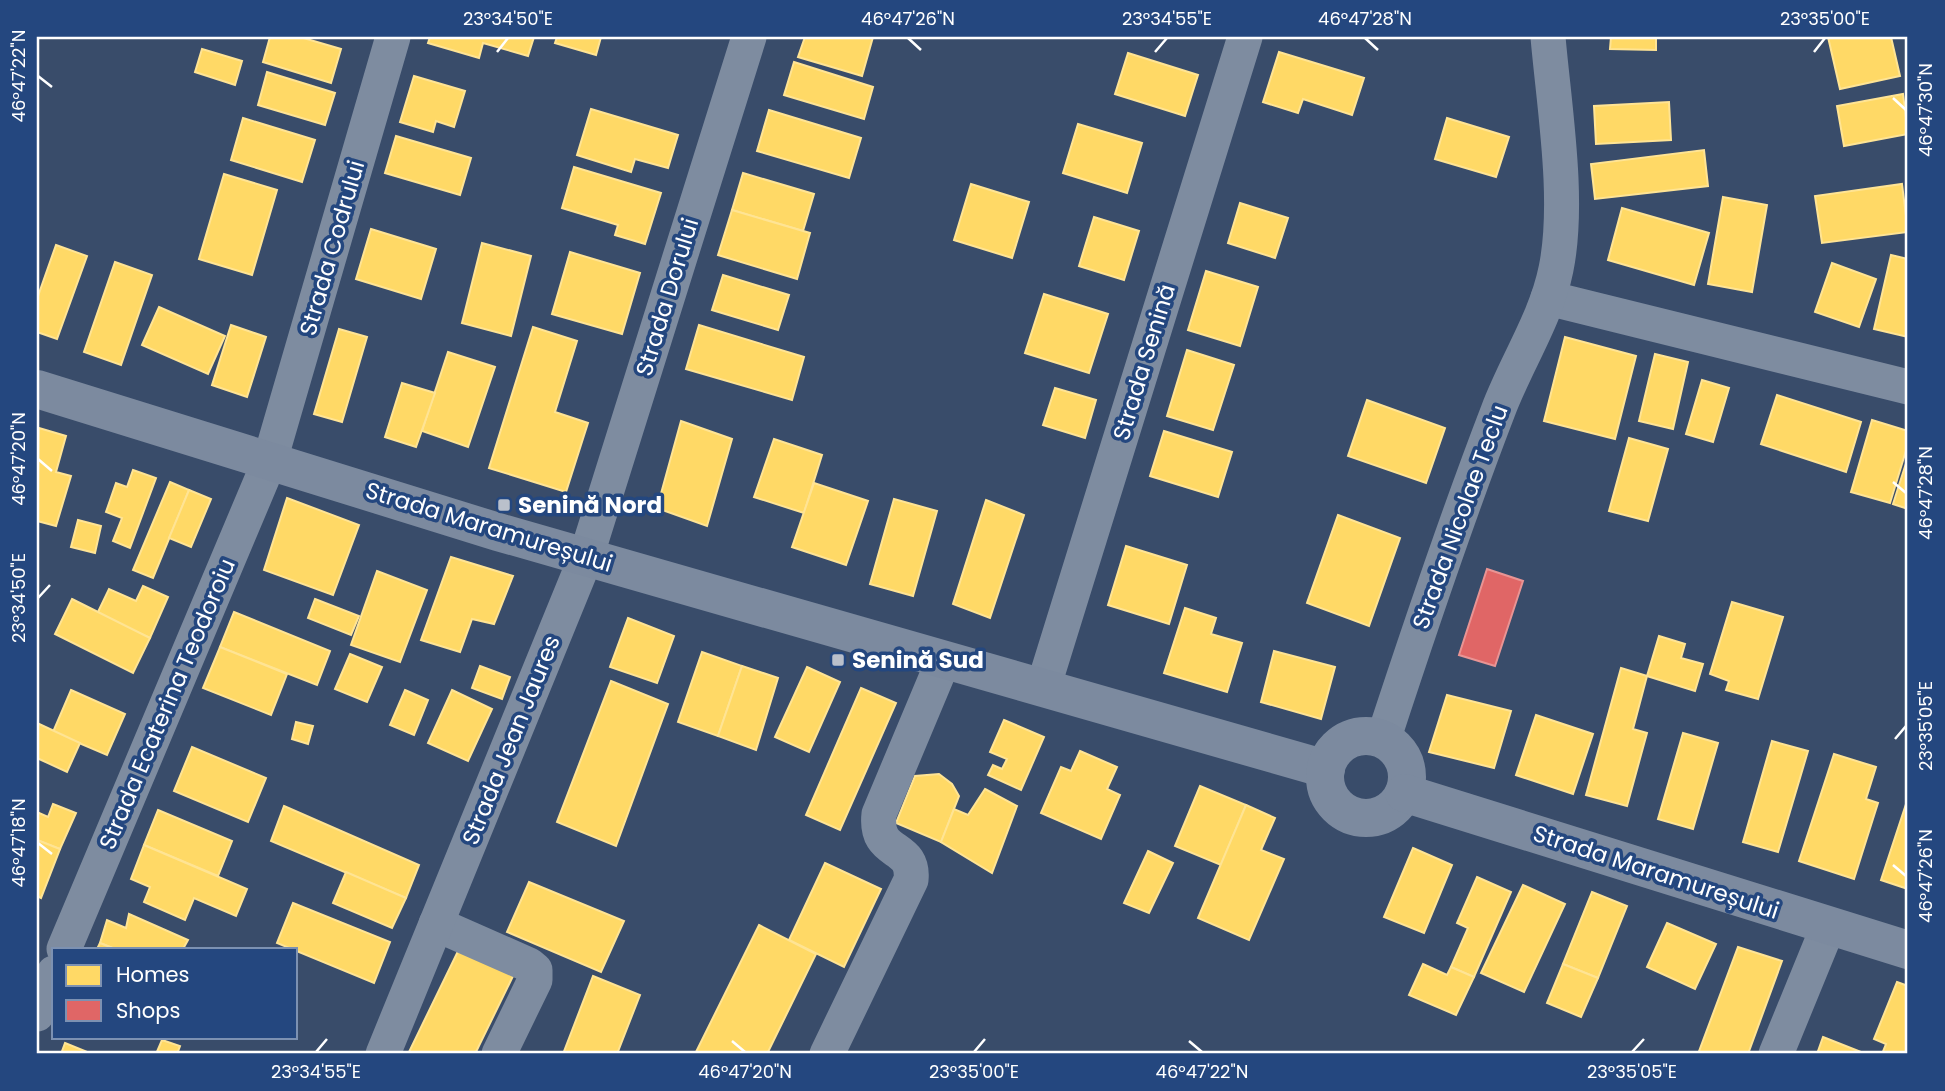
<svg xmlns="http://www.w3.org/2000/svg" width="1945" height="1091" font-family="Poppins,sans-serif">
  <rect width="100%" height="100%" fill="#394c6a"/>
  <!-- homes -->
  <g fill="#ffd966" stroke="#ffe494" stroke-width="2">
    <polygon points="270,37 300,37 341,49 331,83 263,62"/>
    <polygon points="430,37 534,37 528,56 483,43 479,58 428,43"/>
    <polygon points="557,37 601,37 596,55 555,43"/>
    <polygon points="805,37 873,37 862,76 798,57"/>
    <polygon points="1611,37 1656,37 1656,50 1610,49"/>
    <polygon points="1828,37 1891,37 1900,76 1840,89"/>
    <polygon points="202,49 242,61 235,85 195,72"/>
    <polygon points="1279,52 1364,78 1352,115 1303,99 1298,113 1263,102"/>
    <polygon points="1128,53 1198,75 1185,116 1115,94"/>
    <polygon points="794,62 873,87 864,119 784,95"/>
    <polygon points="267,72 335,93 325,125 258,105"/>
    <polygon points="414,76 465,91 454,127 436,121 433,132 400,122"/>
    <polygon points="1903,94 1908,134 1844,146 1837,106"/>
    <polygon points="1669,102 1671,140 1596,144 1594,106"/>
    <polygon points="591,109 678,135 668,168 635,159 631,172 577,155"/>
    <polygon points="769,110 861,138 849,178 757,151"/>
    <polygon points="243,118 315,140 302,182 231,160"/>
    <polygon points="1447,118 1509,137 1496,177 1435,159"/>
    <polygon points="1078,124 1142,143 1127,193 1063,173"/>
    <polygon points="396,136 471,158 460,195 385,173"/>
    <polygon points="1704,150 1708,186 1595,199 1591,164"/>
    <polygon points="574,167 661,193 645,244 615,235 618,225 562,208"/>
    <polygon points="743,173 814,194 803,231 732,210"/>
    <polygon points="224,174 277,190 252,275 199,259"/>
    <polygon points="971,184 1029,202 1012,258 954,240"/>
    <polygon points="1902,184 1908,232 1822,243 1815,196"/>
    <polygon points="1723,197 1767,205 1752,292 1708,284"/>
    <polygon points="1240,203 1288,218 1275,258 1228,243"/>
    <polygon points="1622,208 1709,233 1694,285 1608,260"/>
    <polygon points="732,210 810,233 797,279 718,255"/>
    <polygon points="1094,217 1139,231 1124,280 1079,266"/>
    <polygon points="371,229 436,249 421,299 356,279"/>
    <polygon points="482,243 531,256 511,336 462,323"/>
    <polygon points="56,245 87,256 57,339 37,332 37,299"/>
    <polygon points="570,252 640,273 622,334 552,314"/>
    <polygon points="1891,255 1908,259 1908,337 1874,329"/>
    <polygon points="115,262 152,275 121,365 84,352"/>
    <polygon points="1832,263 1876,279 1859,327 1815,312"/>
    <polygon points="1206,271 1258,287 1240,346 1188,330"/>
    <polygon points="723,275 789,295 778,330 712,310"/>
    <polygon points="1044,294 1108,314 1089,373 1025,353"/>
    <polygon points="159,307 225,336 208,374 142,345"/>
    <polygon points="231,325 266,337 247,397 212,385"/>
    <polygon points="699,325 804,357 792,400 686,369"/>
    <polygon points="533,327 577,341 555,412 588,423 566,492 489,468"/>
    <polygon points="339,329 367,337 342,422 314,414"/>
    <polygon points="1565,337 1636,356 1615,439 1544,421"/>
    <polygon points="1187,350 1234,365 1213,430 1167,416"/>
    <polygon points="448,352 495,367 468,447 422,431"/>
    <polygon points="1655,354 1688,362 1673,429 1639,421"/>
    <polygon points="1702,380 1729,388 1713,442 1686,434"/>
    <polygon points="402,383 435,393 416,447 385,437"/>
    <polygon points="1055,388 1096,400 1085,438 1043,425"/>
    <polygon points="1777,395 1861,422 1846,472 1761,444"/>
    <polygon points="1367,400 1445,428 1426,483 1348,456"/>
    <polygon points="1872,420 1908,431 1908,444 1890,503 1851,492"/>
    <polygon points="681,421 732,439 707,526 657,508"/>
    <polygon points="39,428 66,436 56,472 71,476 56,526 37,521"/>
    <polygon points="1164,431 1232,452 1218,497 1150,476"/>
    <polygon points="1629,438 1668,449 1648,521 1609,511"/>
    <polygon points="774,439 822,455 804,513 754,497"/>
    <polygon points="1908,457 1908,509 1893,504"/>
    <polygon points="133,470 156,478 130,548 113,541 122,518 106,512 116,483 127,487"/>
    <polygon points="170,482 189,490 153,578 133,570"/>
    <polygon points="814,483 868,501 846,565 792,547"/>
    <polygon points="189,490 211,499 191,547 169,538"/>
    <polygon points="287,498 359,525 333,595 264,570"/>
    <polygon points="894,499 937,511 913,596 870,584"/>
    <polygon points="986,500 1024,515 990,618 953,604"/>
    <polygon points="1338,515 1400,538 1369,626 1307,603"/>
    <polygon points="78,520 101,526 95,553 71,547"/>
    <polygon points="1126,546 1187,565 1169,624 1108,605"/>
    <polygon points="451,557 513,576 494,624 472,619 460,652 421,640"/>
    <polygon points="377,571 427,590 400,662 351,645"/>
    <polygon points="143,586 168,597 150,638 97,614 109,589 136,601"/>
    <polygon points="72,599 150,638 133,673 55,634"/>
    <polygon points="315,599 359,616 351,635 308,618"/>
    <polygon points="1732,602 1783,617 1758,699 1726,690 1729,681 1710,674"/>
    <polygon points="1185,608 1216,618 1211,634 1242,643 1227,692 1164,673"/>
    <polygon points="234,612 330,651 317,685 220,647"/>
    <polygon points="628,618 674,636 657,683 610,667"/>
    <polygon points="1659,636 1685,644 1681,658 1703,664 1695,691 1647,676"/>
    <polygon points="220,647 287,674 271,715 203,688"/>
    <polygon points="1274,651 1335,667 1321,719 1261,702"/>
    <polygon points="702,652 742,666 718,736 678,722"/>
    <polygon points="350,654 382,667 367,702 335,689"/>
    <polygon points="480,666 510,677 502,699 472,688"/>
    <polygon points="742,666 778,678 756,750 718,736"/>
    <polygon points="807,667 840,682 809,752 775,737"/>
    <polygon points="1621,668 1647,676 1633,729 1647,733 1627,806 1586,795"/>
    <polygon points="611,681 668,704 616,846 557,822"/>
    <polygon points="861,688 896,703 840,830 806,815"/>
    <polygon points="71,690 125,714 107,755 53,732"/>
    <polygon points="405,690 428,700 414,735 390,725"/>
    <polygon points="452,690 492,709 468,761 428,743"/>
    <polygon points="1447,695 1511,711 1494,768 1429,752"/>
    <polygon points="1536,715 1593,734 1573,794 1516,775"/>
    <polygon points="1004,720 1044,737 1021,790 988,775 993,765 1002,769 1007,759 990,752"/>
    <polygon points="296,722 313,726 308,744 292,739"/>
    <polygon points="37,723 80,743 67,772 37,758"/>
    <polygon points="1683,733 1718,743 1693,829 1658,819"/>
    <polygon points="1772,741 1808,751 1778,852 1743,842"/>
    <polygon points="192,747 266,778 248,822 174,791"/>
    <polygon points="1080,751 1117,767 1107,789 1120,795 1101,839 1041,813 1061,767 1071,771"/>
    <polygon points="1834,754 1876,767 1866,799 1878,803 1854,879 1799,861"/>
    <polygon points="939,774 952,784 959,796 941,842 896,823 915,776"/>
    <polygon points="1200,786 1246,805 1221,865 1175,846"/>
    <polygon points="985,789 1017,806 992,873 941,842 954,809 968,815"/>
    <polygon points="1908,798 1908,889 1881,880"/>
    <polygon points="53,804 76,813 60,849 37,840 37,812 48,817"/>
    <polygon points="1246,805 1275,818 1261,850 1284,859 1249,940 1198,918"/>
    <polygon points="284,806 419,865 406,898 271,841"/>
    <polygon points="158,810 232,841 218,876 144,845"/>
    <polygon points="37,840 60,849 41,898 37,896"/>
    <polygon points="144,845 247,889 236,916 194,898 185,920 144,902 150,887 131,879"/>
    <polygon points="1413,848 1452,865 1424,933 1384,917"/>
    <polygon points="1148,851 1173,863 1149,913 1124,903"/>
    <polygon points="825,863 881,889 844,967 789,940"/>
    <polygon points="346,872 406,898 392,928 333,903"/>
    <polygon points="1477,877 1511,892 1474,977 1451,967 1468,928 1457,923"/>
    <polygon points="529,882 624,921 601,972 507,932"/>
    <polygon points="1523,885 1565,904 1524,992 1481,973"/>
    <polygon points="1592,892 1627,906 1598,978 1563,964"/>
    <polygon points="293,903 390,942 374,983 277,943"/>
    <polygon points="129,914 188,940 183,949 115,949 100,943 107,920 126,928"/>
    <polygon points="1667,923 1716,944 1695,989 1647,967"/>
    <polygon points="759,925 816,954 767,1054 695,1054"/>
    <polygon points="100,943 115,949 97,949"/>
    <polygon points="460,947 515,972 475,1054 409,1052"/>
    <polygon points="1738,947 1782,961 1748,1054 1698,1054"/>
    <polygon points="1423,964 1447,975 1451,967 1474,977 1456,1015 1409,995"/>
    <polygon points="1563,964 1598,978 1581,1017 1547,1003"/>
    <polygon points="593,976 640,995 617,1054 563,1054"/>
    <polygon points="1897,982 1908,986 1908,1054 1882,1054 1886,1044 1874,1039"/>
    <polygon points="1823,1037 1866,1054 1817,1054"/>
    <polygon points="162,1040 180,1046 177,1054 156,1054"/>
    <polygon points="65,1043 92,1054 61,1054"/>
  </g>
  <!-- shops -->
  <polygon fill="#e06666" stroke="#e99494" stroke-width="2" points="1487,569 1523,581 1495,666 1459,655"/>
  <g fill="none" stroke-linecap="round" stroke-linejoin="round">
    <!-- minor -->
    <g stroke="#7e8ca0" stroke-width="35">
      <polyline points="1548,298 1908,387"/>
      <polyline points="1043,688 1245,37"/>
      <path d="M1383,740c36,-110 73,-220 115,-329 18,-48 48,-92 58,-142 14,-68 -2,-163 -8,-232"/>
      <polyline points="436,924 529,965 535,970 535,980 499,1054"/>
      <polyline points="64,949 270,460 393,37"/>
      <polyline points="37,1014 54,973"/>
      <polyline points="383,1054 586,557 749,37"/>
      <path d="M827,1054l84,-174c4,-38 -37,-22 -32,-66l65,-155"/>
      <polyline points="1776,1054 1828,927"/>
    </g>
    <!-- major -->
    <g stroke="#7c8a9f" stroke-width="38">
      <polyline points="37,389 498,532 1326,769"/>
      <circle cx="1366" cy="777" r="41"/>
      <polyline points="1404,793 1908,950"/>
    </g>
  </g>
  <!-- ticks -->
  <path fill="none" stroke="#fff" stroke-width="2.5" d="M908,38l13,12M1365,38l13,12M497,52l11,-14M1155,52l12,-14M1814,52l11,-14M38,76l14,11M1893,98l13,12M38,459l14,12M1893,482l13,11M38,598l12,-13M1895,739l11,-13M38,843l14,11M1893,865l13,11M732,1041l13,11M1189,1041l13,11M316,1052l11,-13M974,1052l11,-13M1632,1052l12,-13"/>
  <!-- markers -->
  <g fill="#bac0cb" stroke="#24477f" stroke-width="2.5">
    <rect x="497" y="498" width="14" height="14" rx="3.5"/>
    <rect x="831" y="653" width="14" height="14" rx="3.5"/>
  </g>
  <g text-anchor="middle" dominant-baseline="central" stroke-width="7" stroke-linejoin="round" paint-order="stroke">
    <!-- street labels -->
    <g font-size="23" fill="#fff" stroke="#24477f">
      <text transform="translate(332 248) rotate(-74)">Strada Codrului</text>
      <text transform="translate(667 297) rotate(-73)">Strada Dorului</text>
      <text transform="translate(1144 362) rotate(-73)">Strada Senină</text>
      <text transform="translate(1460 517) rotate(-70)">Strada Nicolae Teclu</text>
      <text transform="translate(489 527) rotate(17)">Strada Maramureșului</text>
      <text transform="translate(167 704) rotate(-67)">Strada Ecaterina Teodoroiu</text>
      <text transform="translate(511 740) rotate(-68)">Strada Jean Jaures</text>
      <text transform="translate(1656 872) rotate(18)">Strada Maramureșului</text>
    </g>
    <!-- poi labels -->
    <g font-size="23" font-weight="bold" fill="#fff" stroke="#24477f" text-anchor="start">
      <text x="518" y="505">Senină Nord</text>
      <text x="852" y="660">Senină Sud</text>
    </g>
  </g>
  <!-- border -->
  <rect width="1945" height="1091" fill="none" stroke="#24477f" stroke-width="77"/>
  <!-- legend -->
  <rect x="52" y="948" width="245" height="91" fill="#24477f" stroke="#7c91b2" stroke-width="2"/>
  <rect x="66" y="965" width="35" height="21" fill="#ffd966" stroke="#7c91b2" stroke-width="2"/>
  <text x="116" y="982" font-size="21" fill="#ffffff">Homes</text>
  <rect x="66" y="1000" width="35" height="21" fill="#e06666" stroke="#7c91b2" stroke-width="2"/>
  <text x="116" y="1018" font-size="21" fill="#ffffff">Shops</text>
  <rect x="38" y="38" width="1868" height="1014" fill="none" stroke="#fff" stroke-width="2.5"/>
  <g font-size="18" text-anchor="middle" fill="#fff">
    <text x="508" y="25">23°34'50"E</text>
    <text x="908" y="25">46°47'26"N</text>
    <text x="1167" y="25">23°34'55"E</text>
    <text x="1365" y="25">46°47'28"N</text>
    <text x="1825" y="25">23°35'00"E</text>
    <text transform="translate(19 76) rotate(-90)" y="6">46°47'22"N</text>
    <text transform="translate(1926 110) rotate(-90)" y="6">46°47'30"N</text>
    <text transform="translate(19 459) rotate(-90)" y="6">46°47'20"N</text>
    <text transform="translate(1926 493) rotate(-90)" y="6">46°47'28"N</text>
    <text transform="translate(19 598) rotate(-90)" y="6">23°34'50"E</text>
    <text transform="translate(1926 726) rotate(-90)" y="6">23°35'05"E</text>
    <text transform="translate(19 843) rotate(-90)" y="6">46°47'18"N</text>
    <text transform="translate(1926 876) rotate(-90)" y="6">46°47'26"N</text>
    <text x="316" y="1078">23°34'55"E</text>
    <text x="745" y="1078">46°47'20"N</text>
    <text x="974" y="1078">23°35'00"E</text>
    <text x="1202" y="1078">46°47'22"N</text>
    <text x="1632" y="1078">23°35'05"E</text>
  </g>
</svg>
